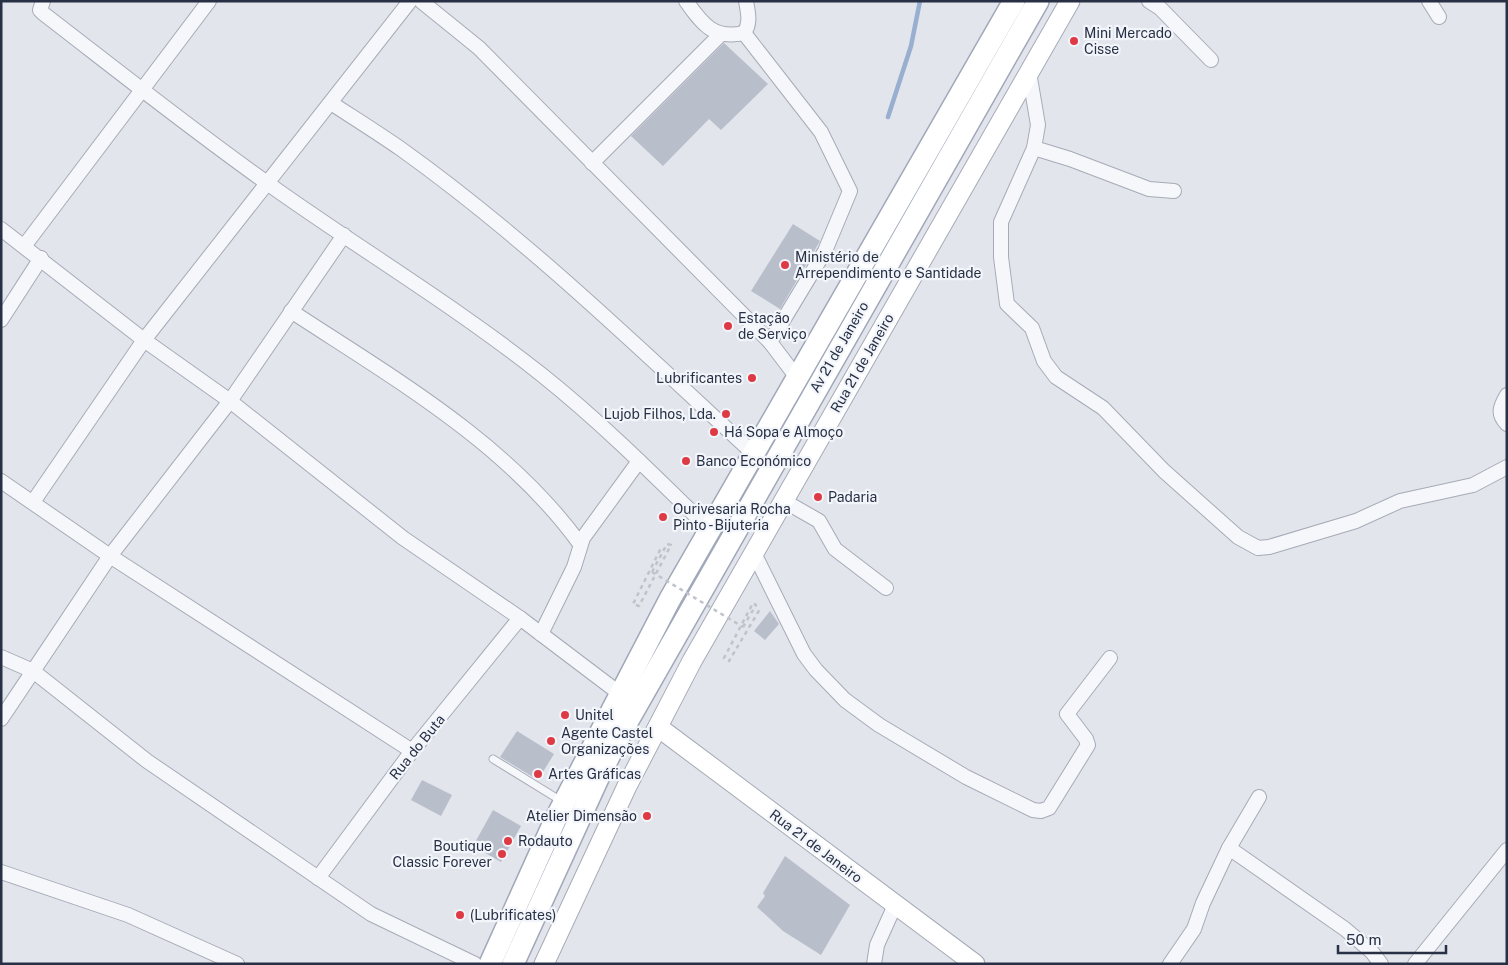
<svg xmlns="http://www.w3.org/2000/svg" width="1508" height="965" font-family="'Public Sans',sans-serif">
  <rect width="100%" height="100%" fill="#e2e5ec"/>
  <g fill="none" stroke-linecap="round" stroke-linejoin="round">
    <!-- stream -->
    <polyline stroke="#99afd0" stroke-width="4.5" points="888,117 911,46 920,1"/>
  </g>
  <!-- building -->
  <g fill="#b9becb">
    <polygon points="724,43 768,84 721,130 709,119 663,166 631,136"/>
    <polygon points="793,224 820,241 780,309 751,291"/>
    <polygon points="770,611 779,624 765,640 754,631"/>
    <polygon points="517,731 554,754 538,780 500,757"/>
    <polygon points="422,780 452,795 441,816 411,800"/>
    <polygon points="493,810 521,826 501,862 473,846"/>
    <polygon points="785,856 850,905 821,955 783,931 757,907 765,896 763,893"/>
  </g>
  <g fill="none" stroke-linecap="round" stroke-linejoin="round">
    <!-- lane casing -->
    <g stroke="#a6abb7" stroke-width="9">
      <polyline id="lane" points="493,759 563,802"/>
    </g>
    <!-- street casing -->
    <g stroke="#a6abb7" stroke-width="16">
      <g id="street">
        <path d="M43,1l-3,9 4,4c74,57 147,115 223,169 91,65 187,122 275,192 59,47 114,102 168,155"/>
        <polyline points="421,1 479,48 770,342 798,379"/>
        <path d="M686,1c16,23 28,39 58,32l77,99 29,59 -25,60 -55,91"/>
        <polyline points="1149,1 1160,8 1211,60"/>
        <polyline points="1429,1 1439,17"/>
        <path d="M744,33c7,-10 4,-20 2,-32"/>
        <polyline points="1029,72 1038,125 1034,148 1001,222 1001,257 1007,304 1032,328 1044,361 1056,377 1103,408 1164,471 1238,537 1258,548 1269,547 1356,521 1400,501 1473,485 1507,467"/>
        <path d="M331,103c23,15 47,30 70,46 126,90 239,200 353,305"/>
        <polyline points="1034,148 1070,159 1149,189 1174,191"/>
        <polyline points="592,163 720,35"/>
        <polyline points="1,229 144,340 230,401 403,538 520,618 619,693"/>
        <polyline points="25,245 209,1"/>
        <path d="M291,311c102,67 216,132 289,233"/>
        <polyline points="1,320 41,258"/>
        <path d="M1507,395c-7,12 -10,19 0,29"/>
        <polyline points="1,481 110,556 412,751"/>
        <polyline points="784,501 819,521 835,549 886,588"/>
        <polyline points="33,502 144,340 410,1"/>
        <polyline points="754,553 804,654 816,670 845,700 879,725 966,777 1033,810 1041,811 1049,808 1088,745 1086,739 1067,714 1110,658"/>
        <polyline points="541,634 574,567 583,538 639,461"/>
        <polyline points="1,657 33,671 147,761 371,914 475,964"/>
        <polyline points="1,719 110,556 230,401 344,235"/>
        <polyline points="1229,848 1345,929 1372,952 1381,964"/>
        <polyline points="1,872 128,915 237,964"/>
        <polyline points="318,878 412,751 520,618"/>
        <polyline points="874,964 877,945 895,905"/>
        <polyline points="1170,964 1194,929 1203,903 1229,848 1259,797"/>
        <polyline points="1415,964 1507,850"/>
      </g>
    </g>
    <!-- secondary casing -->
    <g stroke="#a6abb7" stroke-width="21">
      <g id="secondary">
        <polyline points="658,727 975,964"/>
        <polyline points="544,964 627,786 692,661 1070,1"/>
      </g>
    </g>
    <!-- primary casing -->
    <g stroke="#a0a8b9" stroke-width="24">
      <g id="primary">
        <polyline points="490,964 556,818 670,599 1014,1"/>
        <polyline points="513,964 600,774 622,731 1038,1"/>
      </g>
    </g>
    <!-- path -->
    <g stroke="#c0c3cb" stroke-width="2.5" stroke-dasharray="4 4" stroke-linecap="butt">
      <polyline points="652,572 667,544 671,545 639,606 633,604 662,546"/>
      <polyline points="743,627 756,605 753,603 724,658 729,661 760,609"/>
    </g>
    <!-- lane -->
    <use href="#lane" stroke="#f6f7fa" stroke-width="7"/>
    <!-- street -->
    <use href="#street" stroke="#f6f7fa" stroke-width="14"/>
    <!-- secondary -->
    <use href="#secondary" stroke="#fff" stroke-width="19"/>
    <!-- primary -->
    <use href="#primary" stroke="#fff" stroke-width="21"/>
    <!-- path-bridge -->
    <polyline stroke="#c0c3cb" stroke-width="2.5" stroke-dasharray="4 4" stroke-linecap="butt" points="652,572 743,627"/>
  </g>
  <!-- markers -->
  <g fill="#de3a45" stroke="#f2f5f9" stroke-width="2">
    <circle cx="1074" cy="41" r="5"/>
    <circle cx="785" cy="265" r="5"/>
    <circle cx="728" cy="326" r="5"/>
    <circle cx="752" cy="378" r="5"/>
    <circle cx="726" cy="414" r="5"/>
    <circle cx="714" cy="432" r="5"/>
    <circle cx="686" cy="461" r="5"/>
    <circle cx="818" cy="497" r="5"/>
    <circle cx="663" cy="517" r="5"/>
    <circle cx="565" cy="715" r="5"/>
    <circle cx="551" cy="741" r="5"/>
    <circle cx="538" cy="774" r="5"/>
    <circle cx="647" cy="816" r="5"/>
    <circle cx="508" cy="841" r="5"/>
    <circle cx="502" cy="854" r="5"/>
    <circle cx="460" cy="915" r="5"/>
  </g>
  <g text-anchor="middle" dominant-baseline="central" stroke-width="4.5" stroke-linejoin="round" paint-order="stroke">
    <!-- poi labels -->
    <g font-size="14" fill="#283046" stroke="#f2f5f9" text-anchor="start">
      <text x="1084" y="33">Mini Mercado<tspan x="1084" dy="16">Cisse</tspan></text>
      <text x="795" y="257">Ministério de<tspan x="795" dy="16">Arrependimento e Santidade</tspan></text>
      <text x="738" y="318">Estação<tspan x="738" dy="16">de Serviço</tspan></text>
      <text x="742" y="378" text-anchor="end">Lubrificantes</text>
      <text x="716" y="414" text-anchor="end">Lujob Filhos, Lda.</text>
      <text x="724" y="432">Há Sopa e Almoço</text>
      <text x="696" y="461">Banco Económico</text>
      <text x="828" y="497">Padaria</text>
      <text x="673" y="509">Ourivesaria Rocha<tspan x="673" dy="16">Pinto - Bijuteria</tspan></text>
      <text x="575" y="715">Unitel</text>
      <text x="561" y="733">Agente Castel<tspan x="561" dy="16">Organizações</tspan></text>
      <text x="548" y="774">Artes Gráficas</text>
      <text x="637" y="816" text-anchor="end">Atelier Dimensão</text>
      <text x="518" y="841">Rodauto</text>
      <text x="492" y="846" text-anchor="end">Boutique<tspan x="492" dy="16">Classic Forever</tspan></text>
      <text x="470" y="915">(Lubrificates)</text>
    </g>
    <!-- street labels -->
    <g font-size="14" fill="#283046" stroke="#f2f5f9">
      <text transform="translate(839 347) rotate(-60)">Av 21 de Janeiro</text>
      <text transform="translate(862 363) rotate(-60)">Rua 21 de Janeiro</text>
      <text transform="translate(417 747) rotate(-51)">Rua do Buta</text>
      <text transform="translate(816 846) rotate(37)">Rua 21 de Janeiro</text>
    </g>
  </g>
  <!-- border -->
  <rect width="1508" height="965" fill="none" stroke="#283046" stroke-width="5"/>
  <!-- scale -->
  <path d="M1338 945v8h108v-8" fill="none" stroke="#283046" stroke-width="2.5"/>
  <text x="1346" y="945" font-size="15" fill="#283046" stroke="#f2f5f9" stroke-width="4" paint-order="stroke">50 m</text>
</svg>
